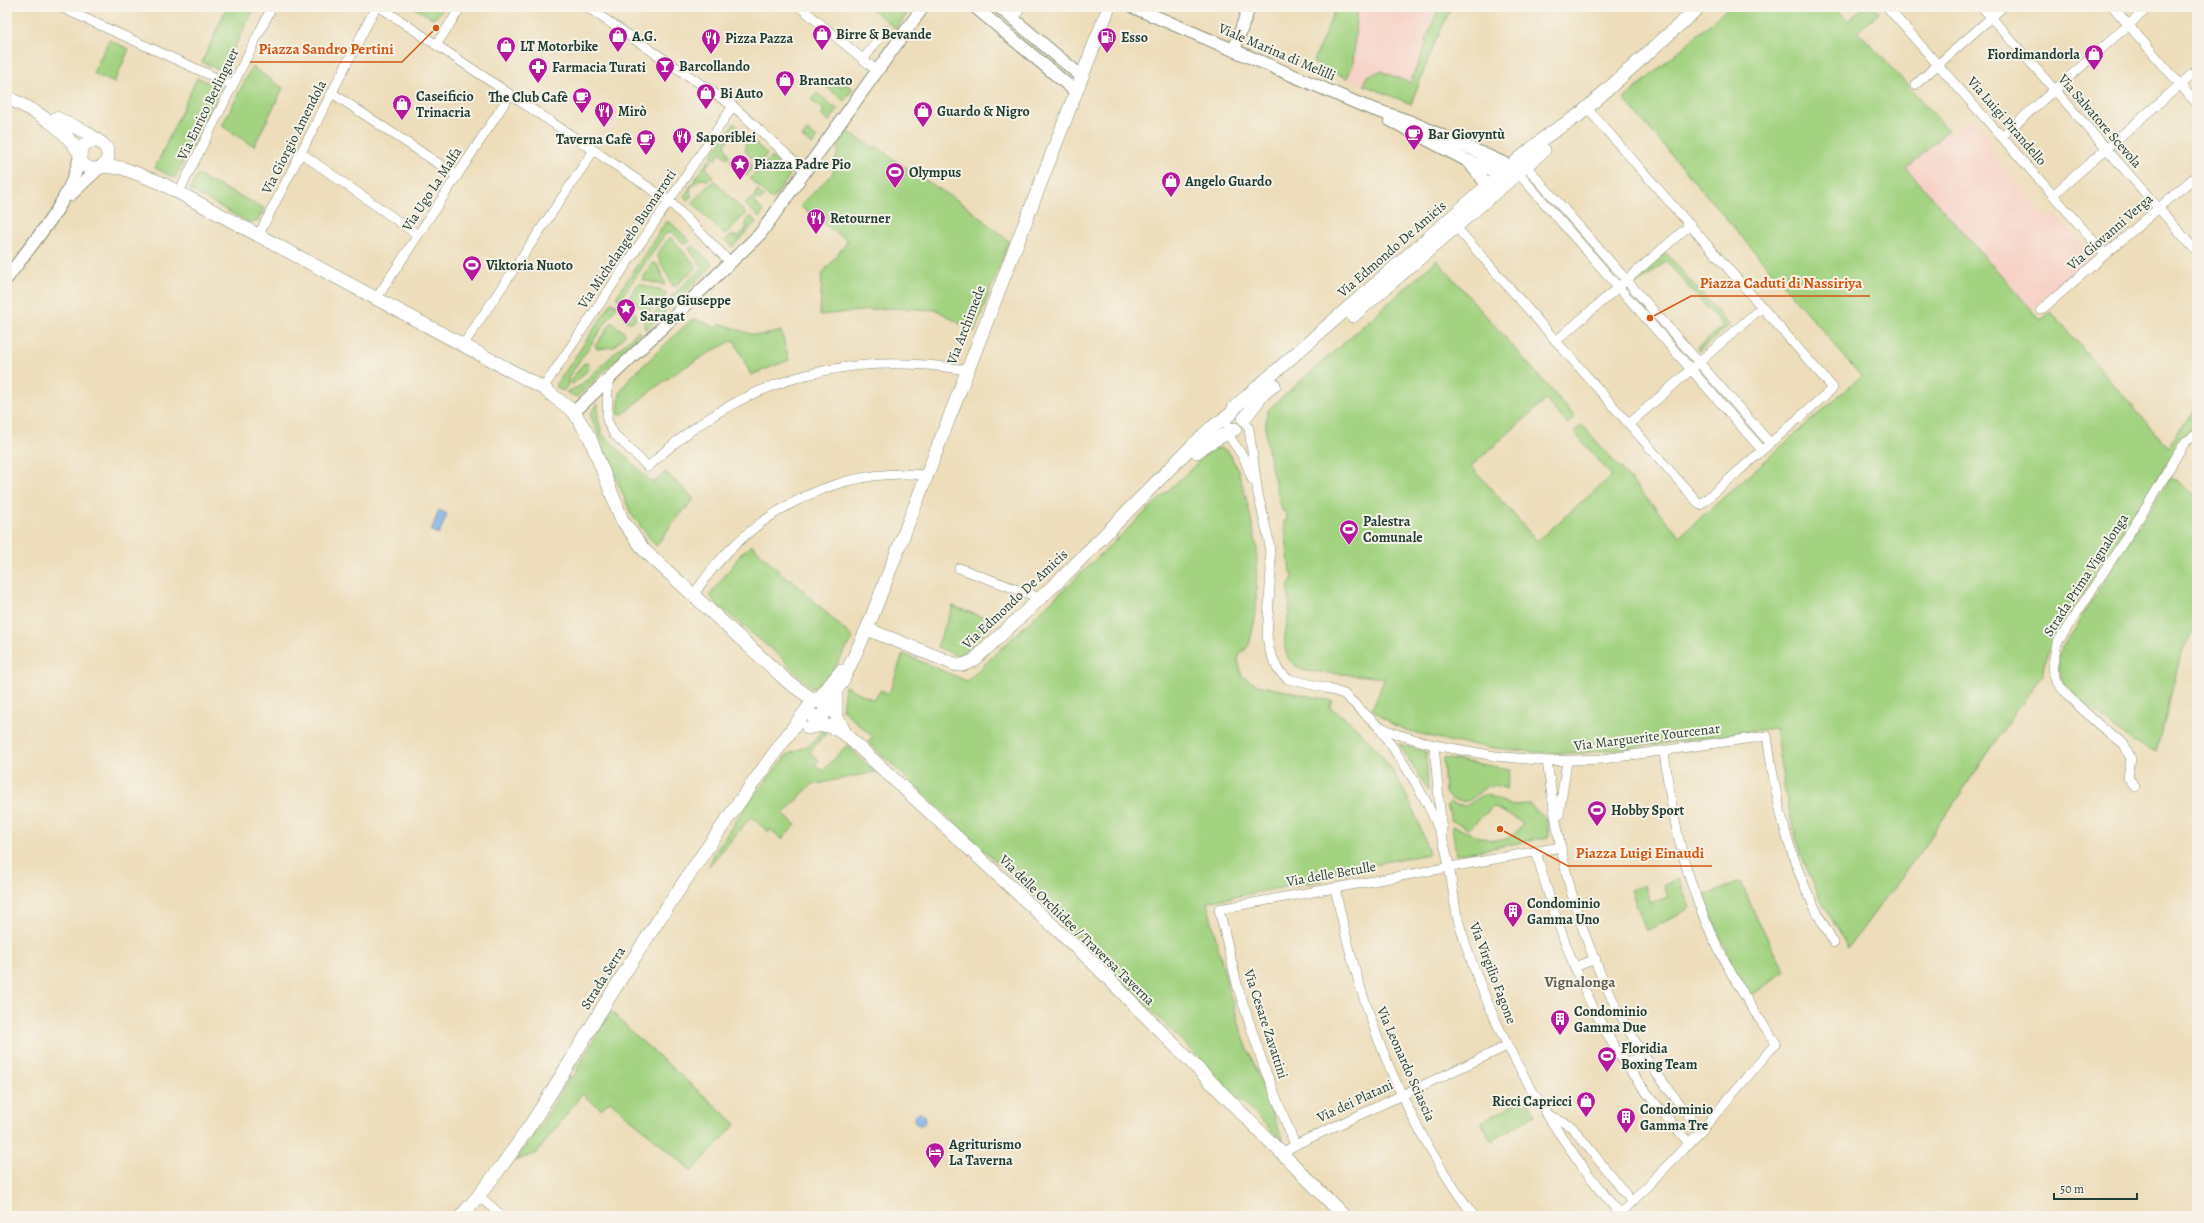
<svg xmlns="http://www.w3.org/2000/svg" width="2204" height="1223" font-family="Alegreya,serif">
  <rect width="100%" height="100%" fill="#f7f3e8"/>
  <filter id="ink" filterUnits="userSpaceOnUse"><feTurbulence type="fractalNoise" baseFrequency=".025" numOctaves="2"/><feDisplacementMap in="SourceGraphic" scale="8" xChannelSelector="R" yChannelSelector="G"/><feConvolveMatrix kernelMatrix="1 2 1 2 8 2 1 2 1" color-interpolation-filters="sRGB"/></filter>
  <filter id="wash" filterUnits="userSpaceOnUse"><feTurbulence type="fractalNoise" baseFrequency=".012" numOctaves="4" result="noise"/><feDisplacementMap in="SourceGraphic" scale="16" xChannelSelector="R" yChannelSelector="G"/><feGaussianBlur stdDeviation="0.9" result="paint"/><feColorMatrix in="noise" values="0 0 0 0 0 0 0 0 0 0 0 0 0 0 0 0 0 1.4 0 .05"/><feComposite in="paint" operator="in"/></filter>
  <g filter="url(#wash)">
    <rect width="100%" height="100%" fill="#edddba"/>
    <!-- built -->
    <g fill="#f7d1c6">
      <polygon points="1336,7 1452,7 1435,42 1411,104 1313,63"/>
      <polygon points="1971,116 1973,118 1969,122 1972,125 1976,121 1989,136 1989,150 2047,219 2055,213 2093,257 2032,309 1907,168 1948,130 1952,134"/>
    </g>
    <!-- green -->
    <g fill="#a3d381" stroke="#61885a">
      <polygon points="227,7 263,7 262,10 253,11 227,61 229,74 202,62"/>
      <polygon points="413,7 445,7 434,19"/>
      <polygon points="870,7 912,7 896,29"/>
      <polygon points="1336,7 1357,7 1353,65 1347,78 1313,63"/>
      <polygon points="1439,7 1452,7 1435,42 1411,104 1364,85 1367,76 1381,71 1410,83 1427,43 1425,42"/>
      <path d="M1729,7h107l12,14 16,-14h11l4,6 -21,18 90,99 -41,39 134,151 10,-8 117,135 29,-42v13l-142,218 -8,17 -5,21 -116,170 -78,104c-17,-31 -36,-61 -47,-95 -14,-40 -20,-83 -26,-125l-147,20 -47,5h-34l-52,-5 -42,-6 -47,-12 -14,-6 -20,-15 13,-31 -79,-7c-31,-11 -20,-35 -17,-61 1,-7 -2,-18 0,-25 2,-5 4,-5 4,-11l-3,-3 -6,-50h3l-1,-10h-4c-6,-29 -22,-73 -14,-101l169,-150 138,157 -8,7 -21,-24 -75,66 66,75 75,-65 -38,-44 8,-7 98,111 181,-160 -237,-277z"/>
      <polygon points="109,40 129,49 114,83 93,73"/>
      <polygon points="252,67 283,88 254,146 222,126"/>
      <polygon points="828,77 841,87 845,83 853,89 844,101 823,84"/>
      <polygon points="197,78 222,87 175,178 155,168"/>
      <polygon points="817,93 838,110 829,121 821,115 824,110 811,100"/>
      <polygon points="734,123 747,136 745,138 738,135 729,137 725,146 729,155 727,158 721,153 718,154 716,160 711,156"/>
      <polygon points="807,131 817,138 812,145 802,137"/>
      <polygon points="846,131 874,148 876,146 897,162 966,206 1009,241 974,332 937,310 888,308 820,315 822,274 848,241 800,206 833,173 841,138"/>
      <polygon points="750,138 767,154 762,160 754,160 746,152 745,145"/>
      <polygon points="735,155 743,155 751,162 752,169 746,176 730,161"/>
      <polygon points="771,157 790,175 773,200 750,179 755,173 759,174 764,171 766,166 765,163"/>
      <polygon points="709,159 712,162 708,163 706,168 713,176 708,180 700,179 691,187 690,194 692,196 687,200 684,196"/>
      <polygon points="197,175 264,208 258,220 250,223 190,190"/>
      <polygon points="714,180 746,214 724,235 692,202"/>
      <polygon points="757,190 764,197 761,200 757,198 753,202 764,211 759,218 744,203 754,198"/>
      <polygon points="751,216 756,222 732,247 725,240 730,236 738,236 746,229 746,220"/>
      <polygon points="666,222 670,222 690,241 685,245 672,232 666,233 619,301 616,297"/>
      <polygon points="671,238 697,267 675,286 673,286 657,255 668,239"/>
      <polygon points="693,245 712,264 711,267 646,330 644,327 644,323 702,267 689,249"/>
      <polygon points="1666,253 1729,325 1699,351 1697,348 1723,326 1666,261 1640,283 1636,279"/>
      <polygon points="652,263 657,264 665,283 664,285 642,280"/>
      <polygon points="640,284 665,292 666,296 650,311 646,312 629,297 636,286"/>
      <polygon points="612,302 617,306 568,378 568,385 563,391 557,388 557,384"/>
      <circle cx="630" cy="316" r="6"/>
      <path d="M696,319l20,9 5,-4c27,7 30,16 60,7l8,29 -38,15 -17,-35c-42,20 -77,44 -111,74h-5l2,-21 9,-14 62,-59z"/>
      <polygon points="612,322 625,333 625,335 614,347 597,349 595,346"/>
      <polygon points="638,331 642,334 577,397 566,392 580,386"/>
      <polygon points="584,363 588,364 589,369 573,384 570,383 570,381"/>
      <polygon points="598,404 598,418 602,434 653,483 666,472 694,499 673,523 656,546 631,514 590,414"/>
      <path d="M1218,448l10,3 10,19 8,27 11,50 -1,67 -7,31 -10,11 -1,4 4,16 15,9 76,16 -4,6c52,31 84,91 100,147l-106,19v7l-116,22 22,89 15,48 40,104 -197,-197 -219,-204 5,-5 -31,-28 3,-23 29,14 7,-10 8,4 14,-40 64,27 244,-231z"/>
      <polygon points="2170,477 2197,496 2197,627 2184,647 2179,661 2166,716 2156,751 2132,742 2069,691 2062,679 2059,669 2059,659 2062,648"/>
      <polygon points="752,545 788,580 790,578 853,638 831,673 812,689 780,656 715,603 710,595 742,553"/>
      <polygon points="953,606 996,622 960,657 937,647"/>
      <polygon points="823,730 826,733 810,752 819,760 815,765 823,771 847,745 875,772 811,785 783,814 796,825 782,839 770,829 769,832 751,817 709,866 714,854 747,804 787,755 811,744"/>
      <polygon points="1399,744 1426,752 1428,791"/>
      <polygon points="1443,758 1510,769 1507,789 1495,785 1486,787 1470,800 1462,802 1451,799 1445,793"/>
      <path d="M1483,795l8,1 19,9 19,-1 18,16 2,17 -93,18 -4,-29c25,9 54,29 71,-4l-30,-15 -25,22 -17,-9 -4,-15 3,-3c19,9 17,1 33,-7z"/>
      <polygon points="1679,879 1690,908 1646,931 1631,890 1644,885 1651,903 1668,897 1664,885"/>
      <polygon points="1741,882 1756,917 1785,971 1751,996 1734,968 1703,896"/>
      <polygon points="611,1011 638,1038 736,1124 692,1171 610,1101 601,1109 582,1094 537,1153 515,1161 538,1130 570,1077 573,1077 577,1071 577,1068"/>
      <polygon points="1526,1098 1535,1115 1492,1141 1482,1122"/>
    </g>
    <!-- water -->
    <g fill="#7aace6" stroke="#4c748d">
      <polygon points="439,510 447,514 439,534 431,531"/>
      <circle cx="920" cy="1119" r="6"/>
    </g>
  </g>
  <g filter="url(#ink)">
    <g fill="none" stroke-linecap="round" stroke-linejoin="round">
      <!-- minor casing -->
      <g stroke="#868d77" stroke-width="10">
        <g id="minor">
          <polyline points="60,7 232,85"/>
          <polyline points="380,7 669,201 730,262"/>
          <polyline points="587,7 733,106 805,171"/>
          <polyline points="800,7 876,70"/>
          <polyline points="1887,7 2105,254"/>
          <polyline points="1982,7 2197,252"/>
          <polyline points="2113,7 2197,104"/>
          <polyline points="1015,20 1020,7"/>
          <polyline points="436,45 461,7"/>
          <polyline points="863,60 885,30"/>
          <polyline points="1915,85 2003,7"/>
          <polyline points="332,93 457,176"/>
          <polyline points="2002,136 2149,7"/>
          <polyline points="301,153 418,235"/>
          <polyline points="1526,166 1770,443"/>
          <polyline points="1518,173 1762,450"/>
          <polyline points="179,192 272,7"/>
          <polyline points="2053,195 2197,70"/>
          <polyline points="1456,227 1700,505 1833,388 1587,108"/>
          <polyline points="258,236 376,7"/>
          <polyline points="376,299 510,95"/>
          <polyline points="2041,310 2197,175"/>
          <polyline points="1556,341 1690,225"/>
          <polyline points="463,345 594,150"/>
          <path d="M608,381l-1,39 7,14 34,33c89,-86 196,-118 318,-97"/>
          <polyline points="543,388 733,106"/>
          <path d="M1245,421l4,8 9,65 11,47 2,28 -4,67 2,13 9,21 10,9 38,9 18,6 33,31 19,9 38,11 61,11 52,5 56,-2 164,-23c11,79 25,138 67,207"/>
          <polyline points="1629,424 1762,307"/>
          <polyline points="1228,425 1231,439 1244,458 1252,479"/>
          <polyline points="959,568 1040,598"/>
          <path d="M693,596c50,-78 138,-130 232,-121"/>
          <path d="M1378,726c25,36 51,73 65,115 8,24 9,50 14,75 3,11 7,23 11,35 33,98 86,184 152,263"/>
          <polyline points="1434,745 1442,832"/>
          <path d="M1547,761c4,29 8,58 14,87 11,57 33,117 60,168 21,42 52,79 80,115"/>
          <polyline points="2135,787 2128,777 2131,759 2124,744 2099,725 2068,696 2056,681 2052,668 2057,643 2147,506 2185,442 2197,434"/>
          <polyline points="1559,815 1567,761"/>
          <path d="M1536,851c17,63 38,124 70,181 22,41 53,76 83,111"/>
          <path d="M1335,888c24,117 66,231 139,328"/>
          <polyline points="1574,967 1596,959"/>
          <polyline points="1626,1064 1644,1054"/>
          <polyline points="1545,1113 1572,1127 1632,1202"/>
          <polyline points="1295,1145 1264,1067 1238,988 1219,909 1561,847"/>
          <polyline points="1281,1154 1295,1145 1507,1046"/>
          <polyline points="479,1196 502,1216"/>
          <path d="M1618,1216l83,-85 75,-88c-69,-96 -99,-175 -112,-292"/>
        </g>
      </g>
      <!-- tertiary casing -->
      <g stroke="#868d77" stroke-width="14">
        <g id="tertiary">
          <polyline points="975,7 1075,91"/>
          <polyline points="999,7 1081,76"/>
          <polyline points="1133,7 1364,106 1411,122 1510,166 1518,172"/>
          <polyline points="1234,50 1249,7"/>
          <polyline points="1390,120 1468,161 1495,171 1508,178"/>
          <polyline points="1469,162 1488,186"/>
          <polyline points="70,195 100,167"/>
          <path d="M7,278c27,-38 64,-76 73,-122"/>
          <polyline points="574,412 760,234 923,7"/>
        </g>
      </g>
      <!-- secondary casing -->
      <g stroke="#868d77" stroke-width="14">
        <g id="secondary">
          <path d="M7,97c29,15 56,28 73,57"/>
          <polyline points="56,118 86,132 101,143"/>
          <circle cx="94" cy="155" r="14"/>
          <polyline points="102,166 122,168 159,182 543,388 574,412 590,438 622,520 644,550 788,682 815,701"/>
          <polyline points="1353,316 1544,150"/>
          <polyline points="1231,414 1236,406 1501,174 1548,135 1579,115 1699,7"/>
          <polyline points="1244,419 1263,394 1274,385"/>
          <polyline points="1197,452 1207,444 1235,429"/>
          <polyline points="867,629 957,665 962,665 973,661 1064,576 1191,447 1211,428 1228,416"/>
          <polyline points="836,693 836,715 845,733"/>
          <polyline points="817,701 841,671"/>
          <polyline points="825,708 821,702 815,701 809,706 809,713 815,718 824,714 825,708 843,680 867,629 1109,7"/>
          <path d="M808,728c19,-5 22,-3 38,7l245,226 253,255"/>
          <path d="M461,1216c66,-73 111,-161 164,-244 57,-90 119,-179 183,-264"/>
        </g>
      </g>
      <!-- minor -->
      <use href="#minor" stroke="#fff" stroke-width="9"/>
      <!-- tertiary -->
      <use href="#tertiary" stroke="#fff" stroke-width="12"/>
      <!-- secondary -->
      <use href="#secondary" stroke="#fff" stroke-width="13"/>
    </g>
  </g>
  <!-- icons -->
  <defs>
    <g id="shop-pin" transform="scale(1)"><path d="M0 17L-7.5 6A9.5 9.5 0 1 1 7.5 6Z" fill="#b5179e" stroke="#f7f3e8"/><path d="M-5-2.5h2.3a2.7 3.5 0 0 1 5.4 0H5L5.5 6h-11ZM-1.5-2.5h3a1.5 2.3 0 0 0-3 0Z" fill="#fff"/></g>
    <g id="fuel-pin" transform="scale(1)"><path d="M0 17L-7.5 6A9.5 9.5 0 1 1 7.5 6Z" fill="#b5179e" stroke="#f7f3e8"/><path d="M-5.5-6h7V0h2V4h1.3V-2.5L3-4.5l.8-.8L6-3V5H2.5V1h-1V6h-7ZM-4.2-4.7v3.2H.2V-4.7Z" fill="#fff"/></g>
    <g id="restaurant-pin" transform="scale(1)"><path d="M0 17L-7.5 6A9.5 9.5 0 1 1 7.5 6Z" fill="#b5179e" stroke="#f7f3e8"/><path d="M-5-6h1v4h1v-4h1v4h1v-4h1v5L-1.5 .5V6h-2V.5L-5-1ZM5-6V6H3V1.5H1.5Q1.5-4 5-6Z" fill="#fff"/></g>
    <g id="bar-pin" transform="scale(1)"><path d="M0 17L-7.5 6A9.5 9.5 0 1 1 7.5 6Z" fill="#b5179e" stroke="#f7f3e8"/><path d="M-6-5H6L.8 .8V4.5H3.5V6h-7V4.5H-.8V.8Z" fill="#fff"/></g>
    <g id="pharmacy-pin" transform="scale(1)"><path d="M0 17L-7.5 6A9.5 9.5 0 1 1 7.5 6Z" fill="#b5179e" stroke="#f7f3e8"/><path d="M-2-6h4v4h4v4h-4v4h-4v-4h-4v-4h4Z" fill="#fff"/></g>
    <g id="cafe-pin" transform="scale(1)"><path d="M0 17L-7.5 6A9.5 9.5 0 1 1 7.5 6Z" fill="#b5179e" stroke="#f7f3e8"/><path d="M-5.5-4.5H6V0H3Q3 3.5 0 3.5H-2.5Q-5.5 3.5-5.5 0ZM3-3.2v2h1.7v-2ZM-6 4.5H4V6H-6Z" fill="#fff"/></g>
    <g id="sight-pin" transform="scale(1)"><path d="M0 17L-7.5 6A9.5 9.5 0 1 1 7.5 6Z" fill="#b5179e" stroke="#f7f3e8"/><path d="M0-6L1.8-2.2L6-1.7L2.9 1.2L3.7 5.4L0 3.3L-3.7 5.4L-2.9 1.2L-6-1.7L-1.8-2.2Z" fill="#fff"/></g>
    <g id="stadium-pin" transform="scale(1)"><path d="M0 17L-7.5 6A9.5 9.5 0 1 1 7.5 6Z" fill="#b5179e" stroke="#f7f3e8"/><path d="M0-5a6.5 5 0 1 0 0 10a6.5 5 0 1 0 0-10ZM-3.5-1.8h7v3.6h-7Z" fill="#fff"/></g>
    <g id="building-pin" transform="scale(1)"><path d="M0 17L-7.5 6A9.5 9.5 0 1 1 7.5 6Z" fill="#b5179e" stroke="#f7f3e8"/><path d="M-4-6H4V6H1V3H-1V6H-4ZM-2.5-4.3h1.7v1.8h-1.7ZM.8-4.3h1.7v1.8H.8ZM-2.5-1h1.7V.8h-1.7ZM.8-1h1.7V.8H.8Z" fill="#fff"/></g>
    <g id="hotel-pin" transform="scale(1)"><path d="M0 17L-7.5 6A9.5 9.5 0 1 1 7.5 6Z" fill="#b5179e" stroke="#f7f3e8"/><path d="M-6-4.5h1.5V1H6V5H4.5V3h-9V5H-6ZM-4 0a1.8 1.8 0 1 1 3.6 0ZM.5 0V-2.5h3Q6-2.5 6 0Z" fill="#fff"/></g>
  </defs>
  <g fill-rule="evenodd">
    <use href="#shop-pin" x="822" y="34"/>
    <use href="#shop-pin" x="618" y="36"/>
    <use href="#fuel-pin" x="1107" y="37"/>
    <use href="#restaurant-pin" x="711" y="38"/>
    <use href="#shop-pin" x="506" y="46"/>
    <use href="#shop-pin" x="2094" y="54"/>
    <use href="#bar-pin" x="665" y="66"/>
    <use href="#pharmacy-pin" x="538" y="67"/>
    <use href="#shop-pin" x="785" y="80"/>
    <use href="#shop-pin" x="706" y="93"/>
    <use href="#cafe-pin" x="582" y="97"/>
    <use href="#shop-pin" x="402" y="104"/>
    <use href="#restaurant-pin" x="604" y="111"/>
    <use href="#shop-pin" x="923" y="111"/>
    <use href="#cafe-pin" x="1414" y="134"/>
    <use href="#restaurant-pin" x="682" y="137"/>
    <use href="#cafe-pin" x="646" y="139"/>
    <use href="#sight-pin" x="740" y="164"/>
    <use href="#stadium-pin" x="895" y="172"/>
    <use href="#shop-pin" x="1171" y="181"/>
    <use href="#restaurant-pin" x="816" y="218"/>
    <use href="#stadium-pin" x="472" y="265"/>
    <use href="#sight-pin" x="626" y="308"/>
    <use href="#stadium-pin" x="1349" y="529"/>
    <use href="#stadium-pin" x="1597" y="810"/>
    <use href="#building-pin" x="1513" y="911"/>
    <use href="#building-pin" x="1560" y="1019"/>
    <use href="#stadium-pin" x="1607" y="1056"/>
    <use href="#shop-pin" x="1586" y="1101"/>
    <use href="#building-pin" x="1626" y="1117"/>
    <use href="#hotel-pin" x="935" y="1152"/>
  </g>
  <g text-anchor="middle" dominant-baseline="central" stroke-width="4" stroke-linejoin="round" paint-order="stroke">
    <!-- poi labels -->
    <g font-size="14" font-weight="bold" fill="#1f3d34" stroke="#f7f3e8" text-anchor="start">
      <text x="836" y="34">Birre &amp; Bevande</text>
      <text x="632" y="36">A.G.</text>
      <text x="1121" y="37">Esso</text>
      <text x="725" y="38">Pizza Pazza</text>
      <text x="520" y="46">LT Motorbike</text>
      <text x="2080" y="54" text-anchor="end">Fiordimandorla</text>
      <text x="679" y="66">Barcollando</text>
      <text x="552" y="67">Farmacia Turati</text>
      <text x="799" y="80">Brancato</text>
      <text x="720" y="93">Bi Auto</text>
      <text x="416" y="96">Caseificio<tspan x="416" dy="16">Trinacria</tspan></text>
      <text x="568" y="97" text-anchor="end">The Club Cafè</text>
      <text x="618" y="111">Mirò</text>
      <text x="937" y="111">Guardo &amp; Nigro</text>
      <text x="1428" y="134">Bar Giovyntù</text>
      <text x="696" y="137">Saporiblei</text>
      <text x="632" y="139" text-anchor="end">Taverna Cafè</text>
      <text x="754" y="164">Piazza Padre Pio</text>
      <text x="909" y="172">Olympus</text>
      <text x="1185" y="181">Angelo Guardo</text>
      <text x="830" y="218">Retourner</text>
      <text x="486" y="265">Viktoria Nuoto</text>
      <text x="640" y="300">Largo Giuseppe<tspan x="640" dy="16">Saragat</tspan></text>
      <text x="1363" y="521">Palestra<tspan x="1363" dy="16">Comunale</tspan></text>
      <text x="1611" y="810">Hobby Sport</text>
      <text x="1527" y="903">Condominio<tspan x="1527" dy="16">Gamma Uno</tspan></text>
      <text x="1574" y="1011">Condominio<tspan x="1574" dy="16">Gamma Due</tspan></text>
      <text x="1621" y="1048">Floridia<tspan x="1621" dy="16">Boxing Team</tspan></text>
      <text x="1572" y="1101" text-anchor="end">Ricci Capricci</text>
      <text x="1640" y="1109">Condominio<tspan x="1640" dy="16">Gamma Tre</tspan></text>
      <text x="949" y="1144">Agriturismo<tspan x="949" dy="16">La Taverna</tspan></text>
    </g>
    <!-- street labels -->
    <g font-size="14" fill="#1f3d34" stroke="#f7f3e8">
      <text transform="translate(1277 52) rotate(23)">Viale Marina di Melilli</text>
      <text transform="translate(208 104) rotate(-64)">Via Enrico Berlinguer</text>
      <text transform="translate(2007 121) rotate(49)">Via Luigi Pirandello</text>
      <text transform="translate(2100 121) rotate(49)">Via Salvatore Scevola</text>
      <text transform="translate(294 137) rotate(-63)">Via Giorgio Amendola</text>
      <text transform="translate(432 189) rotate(-57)">Via Ugo La Malfa</text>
      <text transform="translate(2110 232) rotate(-41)">Via Giovanni Verga</text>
      <text transform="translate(627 239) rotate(-56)">Via Michelangelo Buonarroti</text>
      <text transform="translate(1392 249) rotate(-41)">Via Edmondo De Amicis</text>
      <text transform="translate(966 325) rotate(-69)">Via Archimede</text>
      <text transform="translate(2086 575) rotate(-57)">Strada Prima Vignalonga</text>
      <text transform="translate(1015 599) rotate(-43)">Via Edmondo De Amicis</text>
      <text transform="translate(1647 737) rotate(-7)">Via Marguerite Yourcenar</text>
      <text transform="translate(1331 874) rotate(-10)">Via delle Betulle</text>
      <text transform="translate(1077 930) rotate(44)">Via delle Orchidee / Traversa Taverna</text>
      <text transform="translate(1493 973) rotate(69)">Via Virgilio Fagone</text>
      <text transform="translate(603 978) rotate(-58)">Strada Serra</text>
      <text transform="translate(1266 1024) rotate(72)">Via Cesare Zavattini</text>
      <text transform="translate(1406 1064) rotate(66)">Via Leonardo Sciascia</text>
      <text transform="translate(1355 1101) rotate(-25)">Via dei Platani</text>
    </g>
    <!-- neighbourhood labels -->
    <g font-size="15" font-weight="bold" fill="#626054" stroke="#f7f3e8">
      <text x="1580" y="982">Vignalonga</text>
    </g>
  </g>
  <!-- callouts -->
  <path fill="none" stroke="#d45610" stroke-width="1.5" d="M436 28L402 62H250M1650 318L1691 296H1870M1500 829L1568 866H1712"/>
  <g fill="#d45610" stroke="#f7f3e8" stroke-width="1.5">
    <circle cx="436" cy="28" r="4"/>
    <circle cx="1650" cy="318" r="4"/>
    <circle cx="1500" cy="829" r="4"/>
  </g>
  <g font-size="15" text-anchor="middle" font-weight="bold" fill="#d45610" stroke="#f7f3e8" stroke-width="4" stroke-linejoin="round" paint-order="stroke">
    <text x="326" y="54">Piazza Sandro Pertini</text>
    <text x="1781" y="288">Piazza Caduti di Nassiriya</text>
    <text x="1640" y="858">Piazza Luigi Einaudi</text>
  </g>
  <!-- margin -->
  <rect width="2204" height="1223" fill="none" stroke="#f7f3e8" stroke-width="24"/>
  <!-- scale -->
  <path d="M2054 1193v6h83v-6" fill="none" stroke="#1f3d34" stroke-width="2"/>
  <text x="2060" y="1193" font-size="12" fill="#1f3d34" stroke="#f7f3e8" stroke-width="3" paint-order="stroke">50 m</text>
</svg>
